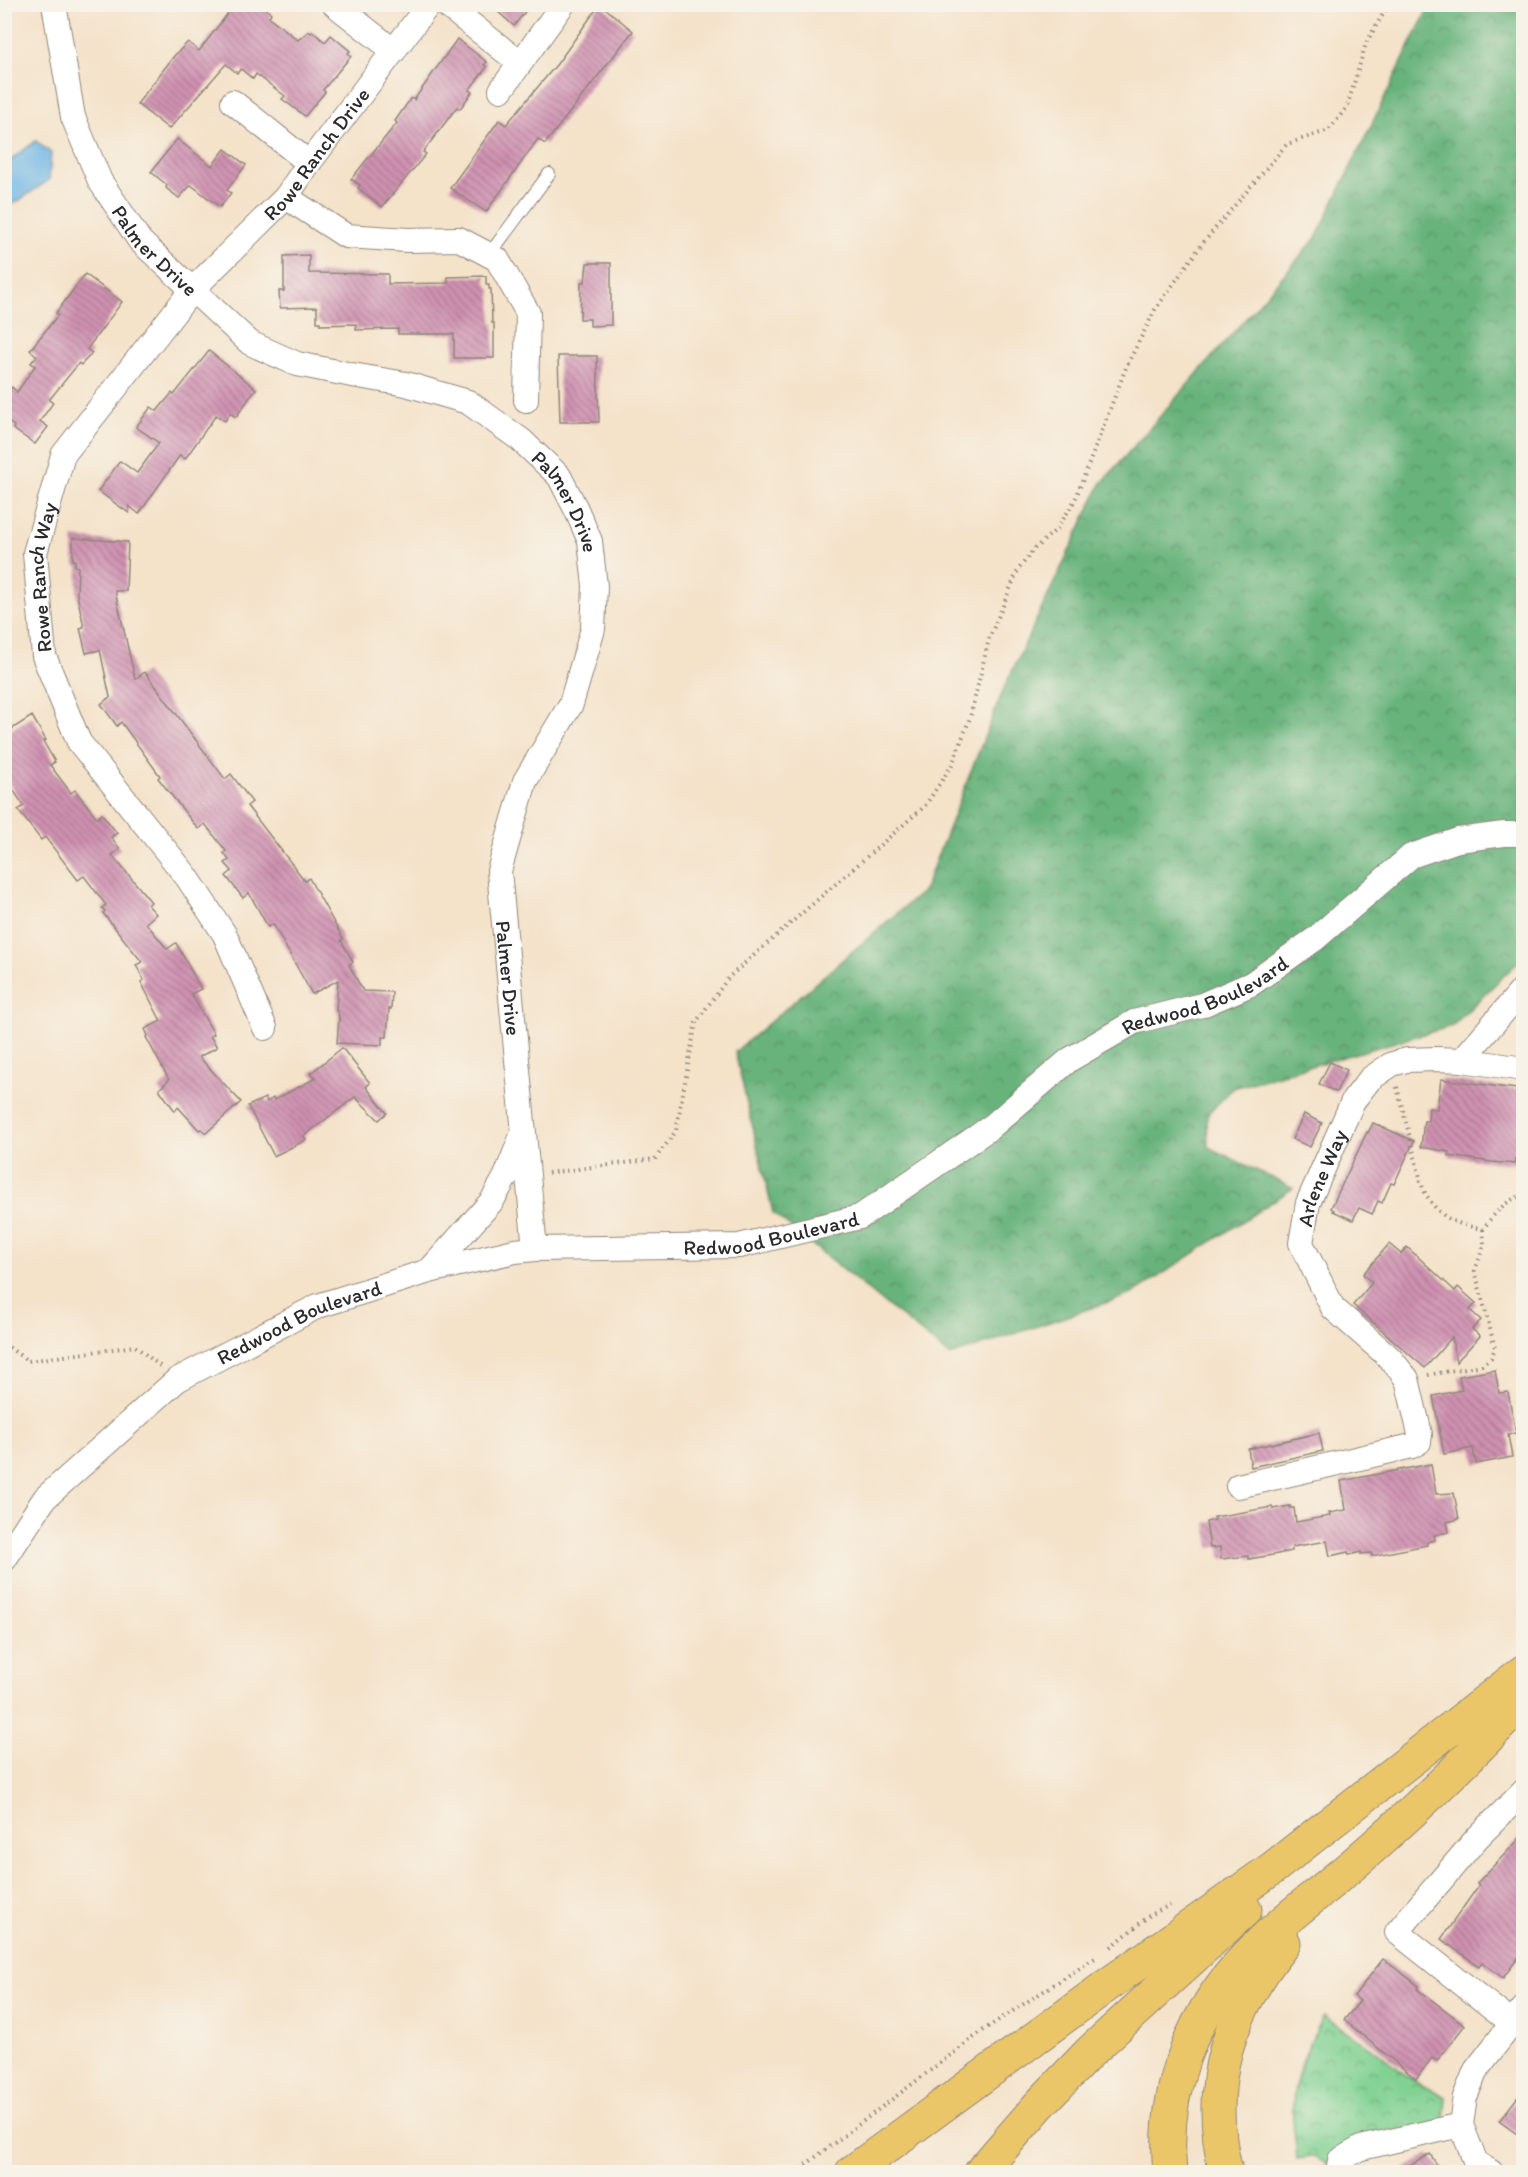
<svg xmlns="http://www.w3.org/2000/svg" width="1528" height="2177" font-family="Itim,sans-serif">
  <defs>
    <pattern id="forest-crowns" width="20" height="18" patternUnits="userSpaceOnUse" patternTransform="scale(1.5)"><rect width="20" height="18" fill="#68b37c"/><path d="M2 6a3 3 0 1 1 6 0M12 15a3 3 0 1 1 6 0" fill="none" stroke="#569266"/></pattern>
    <pattern id="park-crowns" width="20" height="18" patternUnits="userSpaceOnUse" patternTransform="scale(1.5)"><rect width="20" height="18" fill="#80d192"/><path d="M2 6a3 3 0 1 1 6 0M12 15a3 3 0 1 1 6 0" fill="none" stroke="#69aa77"/></pattern>
    <pattern id="building-back-hatch" width="6" height="6" patternUnits="userSpaceOnUse" patternTransform="scale(1.5)"><rect width="6" height="6" fill="#cf91b1"/><path d="M-1 5l2 2M0 0l6 6M5-1l2 2" fill="none" stroke="#a87790"/></pattern>
  </defs>
  <rect width="100%" height="100%" fill="#f7f3e8"/>
  <filter id="ink" filterUnits="userSpaceOnUse"><feTurbulence type="fractalNoise" baseFrequency=".0167" numOctaves="2"/><feDisplacementMap in="SourceGraphic" scale="12" xChannelSelector="R" yChannelSelector="G"/><feConvolveMatrix kernelMatrix="1 2 1 2 8 2 1 2 1" color-interpolation-filters="sRGB"/></filter>
  <filter id="wash" filterUnits="userSpaceOnUse"><feTurbulence type="fractalNoise" baseFrequency=".008" numOctaves="4" result="noise"/><feDisplacementMap in="SourceGraphic" scale="24" xChannelSelector="R" yChannelSelector="G"/><feGaussianBlur stdDeviation="1.35" result="paint"/><feColorMatrix in="noise" values="0 0 0 0 0 0 0 0 0 0 0 0 0 0 0 0 0 1.4 0 .05"/><feComposite in="paint" operator="in"/></filter>
  <g filter="url(#wash)">
    <rect width="100%" height="100%" fill="#f4e2c9"/>
    <!-- forest -->
    <polygon fill="url(#forest-crowns)" stroke="#4a6f54" stroke-width="1.5" points="1430,5 1523,5 1523,957 1452,1026 1233,1088 1207,1115 1208,1147 1293,1188 1132,1294 950,1356 773,1213 735,1052 924,890 1004,688 1101,484 1316,238"/>
    <!-- park -->
    <path fill="url(#park-crowns)" stroke="#567e5e" stroke-width="1.5" d="M1324,2016l55,37 28,23 39,21 -2,23 -113,45 -17,-9 -17,3c-1,-17 -5,-34 -4,-51 0,-32 16,-64 31,-92z"/>
    <!-- water -->
    <polygon fill="#6eb5e5" stroke="#4c7088" stroke-width="1.5" points="36,141 51,153 49,180 15,203 5,204 5,164"/>
    <g id="blocks">
      <!-- building -->
      <g fill="url(#building-back-hatch)">
        <polygon points="235,4 259,4 271,13 269,17 298,40 309,31 311,33 312,31 325,42 331,35 350,51 348,53 351,56 323,90 325,92 305,116 282,99 285,96 256,74 253,79 241,69 237,73 226,64 169,129 137,104 174,56 188,42 199,51"/>
        <polygon points="489,4 531,4 514,26"/>
        <polygon points="600,4 633,31 545,144 538,139 486,212 450,188 499,120 506,125 557,64"/>
        <polygon points="457,39 487,62 484,65 487,67 469,90 472,92 460,109 457,107 423,152 426,154 382,207 358,188 360,185 351,179 397,123 395,121 411,98 414,100"/>
        <polygon points="177,139 212,166 225,149 246,165 227,190 231,193 220,207 191,185 179,198 166,188 167,185 151,172"/>
        <polygon points="309,255 309,273 388,274 388,284 448,283 448,277 486,276 486,285 489,285 489,289 491,289 492,323 494,323 494,358 454,358 454,334 398,334 398,329 356,330 356,324 320,325 320,322 317,322 317,307 280,308 279,291 284,291 284,256"/>
        <polygon points="587,263 611,263 611,325 590,326 590,319 580,319 581,282 585,282"/>
        <polygon points="85,274 122,302 87,349 92,353 81,365 79,363 49,400 53,403 40,421 48,427 35,444 13,429 14,426 4,419 4,397 12,387 17,392 35,366 31,363 37,356 30,350 58,315 56,313"/>
        <polygon points="209,351 256,389 236,417 230,413 225,421 216,415 185,459 180,455 139,514 129,506 129,513 98,491 120,461 137,473 159,443 136,427 151,407 157,411 172,393 174,395"/>
        <polygon points="558,356 597,356 599,422 560,422"/>
        <polygon points="73,538 128,542 126,591 115,591 135,679 145,672 225,779 231,774 252,802 247,806 305,881 309,878 343,939 341,940 353,962 349,965 363,991 392,992 391,1009 389,1009 387,1037 382,1037 382,1045 337,1043 339,1018 338,1011 336,1011 338,980 312,994 273,924 268,927 249,893 243,898 226,876 232,871 225,863 229,860 224,853 226,851 205,824 198,829 158,778 160,776 121,722 117,726 101,704 110,697 100,650 86,653 80,628 84,627 77,595 78,567 75,566 75,560 73,560"/>
        <polygon points="32,716 46,740 43,741 55,762 50,765 71,793 75,790 97,818 102,814 117,833 111,837 120,849 112,855 151,902 148,905 156,914 146,923 167,949 176,943 201,989 191,994 214,1034 210,1036 217,1047 199,1057 241,1102 206,1133 201,1129 199,1130 178,1107 175,1111 159,1089 169,1080 146,1037 148,1036 145,1029 161,1021 141,982 144,980 136,965 142,962 103,913 105,911 102,908 106,905 84,876 78,880 45,837 41,840 18,810 24,806 4,776 4,734"/>
        <polygon points="342,1048 370,1083 366,1087 387,1113 379,1120 355,1097 304,1136 306,1140 274,1156 248,1106 265,1098 267,1102 273,1098 274,1100 316,1078 311,1073"/>
        <polygon points="1330,1062 1347,1070 1336,1092 1319,1084"/>
        <polygon points="1441,1079 1524,1090 1524,1160 1515,1159 1515,1164 1492,1162 1449,1156 1449,1152 1421,1147 1424,1121 1428,1121 1429,1108 1437,1109"/>
        <polygon points="1304,1114 1322,1123 1310,1147 1292,1139"/>
        <polygon points="1373,1123 1414,1141 1394,1184 1391,1183 1382,1203 1378,1201 1372,1214 1359,1208 1353,1220 1333,1211 1334,1210 1331,1208 1367,1132 1368,1133"/>
        <polygon points="1389,1244 1401,1254 1407,1247 1455,1291 1458,1287 1476,1303 1470,1310 1481,1320 1472,1329 1480,1336 1456,1362 1452,1337 1425,1368 1353,1305 1372,1283 1363,1274"/>
        <polygon points="1495,1370 1499,1393 1508,1392 1516,1433 1508,1435 1512,1457 1476,1464 1473,1448 1444,1454 1433,1396 1462,1390 1459,1376"/>
        <polygon points="1319,1433 1323,1451 1251,1467 1248,1449"/>
        <polygon points="1431,1464 1436,1494 1454,1493 1459,1519 1447,1522 1449,1532 1434,1535 1435,1540 1427,1542 1427,1545 1372,1556 1371,1553 1361,1554 1361,1552 1349,1555 1348,1552 1330,1556 1327,1541 1292,1547 1292,1551 1273,1555 1248,1559 1248,1556 1221,1559 1220,1547 1210,1548 1206,1522 1215,1520 1214,1517 1272,1507 1273,1509 1290,1506 1290,1508 1294,1508 1296,1522 1330,1516 1329,1513 1346,1510 1341,1481"/>
        <polygon points="1524,1834 1524,1950 1503,1978 1482,1962 1479,1966 1441,1939 1479,1885 1477,1883"/>
        <polygon points="1383,1959 1419,1986 1417,1989 1465,2025 1437,2061 1432,2058 1416,2079 1344,2020 1360,2001 1354,1996"/>
        <polygon points="1524,2089 1524,2139 1499,2121"/>
        <polygon points="1430,2154 1442,2172 1399,2172"/>
      </g>
    </g>
  </g>
  <g filter="url(#ink)">
    <use href="#blocks" fill-opacity="0" stroke="#90867a" stroke-width="1.5"/>
    <g fill="none" stroke-linecap="round" stroke-linejoin="round">
      <!-- lane casing -->
      <g stroke="#90867a" stroke-width="14">
        <polyline id="lane" points="489,255 549,174"/>
      </g>
      <!-- street casing -->
      <g stroke="#90867a" stroke-width="26">
        <g id="street">
          <path id="s1" d="M54,4l19,113 27,64 40,60 110,102 47,21 55,11 54,9 62,18 53,38 38,36 17,33 14,32 5,45 -2,43 -22,75 -46,77 -26,90 36,378"/>
          <polyline points="334,4 394,51"/>
          <polyline points="445,4 520,63"/>
          <polyline points="501,90 563,4"/>
          <polyline points="233,102 309,163"/>
          <polyline points="286,197 346,236 408,240 459,239 497,259 528,313 526,400"/>
          <path id="s2" d="M265,1028l-40,-93 -38,-58 -108,-135 -35,-86 -9,-103 28,-98 129,-165 94,-93 23,-34 120,-159"/>
          <polyline points="1462,1060 1524,988"/>
          <polyline points="429,1271 492,1201 506,1176 521,1138"/>
          <path id="s3" d="M1238,1486l174,-40 7,-4 1,-8 -13,-55 -17,-21 -57,-50 -32,-65 7,-40 45,-102 17,-22 22,-15 15,-4 29,-1 26,1 62,9"/>
          <path id="s4" d="M4,1560l41,-62 132,-118 141,-74 111,-35 86,-20 20,-2 204,-3 121,-29 131,-90 78,-67 65,-38 68,-17 49,-21 64,-45 96,-83 47,-16 46,-6h20"/>
          <polyline points="1512,2023 1397,1932 1477,1838 1524,1791"/>
          <polyline points="1338,2172 1340,2160 1361,2148 1461,2125"/>
          <polyline points="1491,2172 1476,2163 1461,2125 1465,2097 1476,2070 1524,2008"/>
        </g>
      </g>
      <!-- highway casing -->
      <g stroke="#90867a" stroke-width="35">
        <g id="highway">
          <polyline points="852,2172 1113,1981 1273,1868 1524,1671"/>
          <polyline points="981,2172 1039,2105 1090,2052 1245,1910"/>
          <path d="M1170,2172c-8,-80 21,-158 76,-215 34,-36 74,-64 111,-96 58,-50 114,-105 167,-161"/>
          <path d="M1226,2172c-22,-89 2,-159 58,-229"/>
        </g>
      </g>
      <!-- path -->
      <g stroke="#90867a" stroke-width="4" stroke-dasharray="1.5 4.5" stroke-linecap="butt">
        <path d="M1397,1087l26,102c15,28 29,35 60,40 11,-15 22,-29 41,-34"/>
        <polyline points="548,1173 655,1159 676,1131 696,1022 729,977 925,806 952,765 970,718 989,639 1018,570 1034,549 1058,528 1075,500 1127,365 1155,310 1202,244 1287,144 1329,130 1347,107 1366,43 1389,4"/>
        <polyline points="4,1344 28,1361 135,1346 160,1366"/>
        <polyline points="1428,1375 1482,1365 1491,1358 1495,1348 1475,1271 1484,1244 1483,1229"/>
        <polyline points="1111,1947 1150,1915 1170,1905"/>
        <polyline points="796,2172 985,2029 1095,1958"/>
      </g>
      <!-- lane -->
      <use href="#lane" stroke="#fff" stroke-width="12"/>
      <!-- street -->
      <use href="#street" stroke="#fff" stroke-width="24"/>
      <!-- highway -->
      <use href="#highway" stroke="#ebc669" stroke-width="33"/>
    </g>
  </g>
  <g text-anchor="middle" dominant-baseline="central" stroke-width="6" stroke-linejoin="round" paint-order="stroke">
    <!-- street labels -->
    <g font-size="21" fill="#2b2b2b" stroke="#f7f3e8">
      <text stroke="none"><textPath href="#s2" startOffset="1036">Rowe Ranch Drive</textPath></text>
      <text stroke="none"><textPath href="#s1" startOffset="273">Palmer Drive</textPath></text>
      <text stroke="none"><textPath href="#s1" startOffset="776">Palmer Drive</textPath></text>
      <text stroke="none"><textPath href="#s2" startOffset="516">Rowe Ranch Way</textPath></text>
      <text stroke="none"><textPath href="#s1" startOffset="1280">Palmer Drive</textPath></text>
      <text stroke="none"><textPath href="#s4" startOffset="1377">Redwood Boulevard</textPath></text>
      <text stroke="none"><textPath href="#s3" startOffset="495">Arlene Way</textPath></text>
      <text stroke="none"><textPath href="#s4" startOffset="873">Redwood Boulevard</textPath></text>
      <text stroke="none"><textPath href="#s4" startOffset="387">Redwood Boulevard</textPath></text>
    </g>
  </g>
  <!-- margin -->
  <rect width="1528" height="2177" fill="none" stroke="#f7f3e8" stroke-width="24"/>
</svg>
